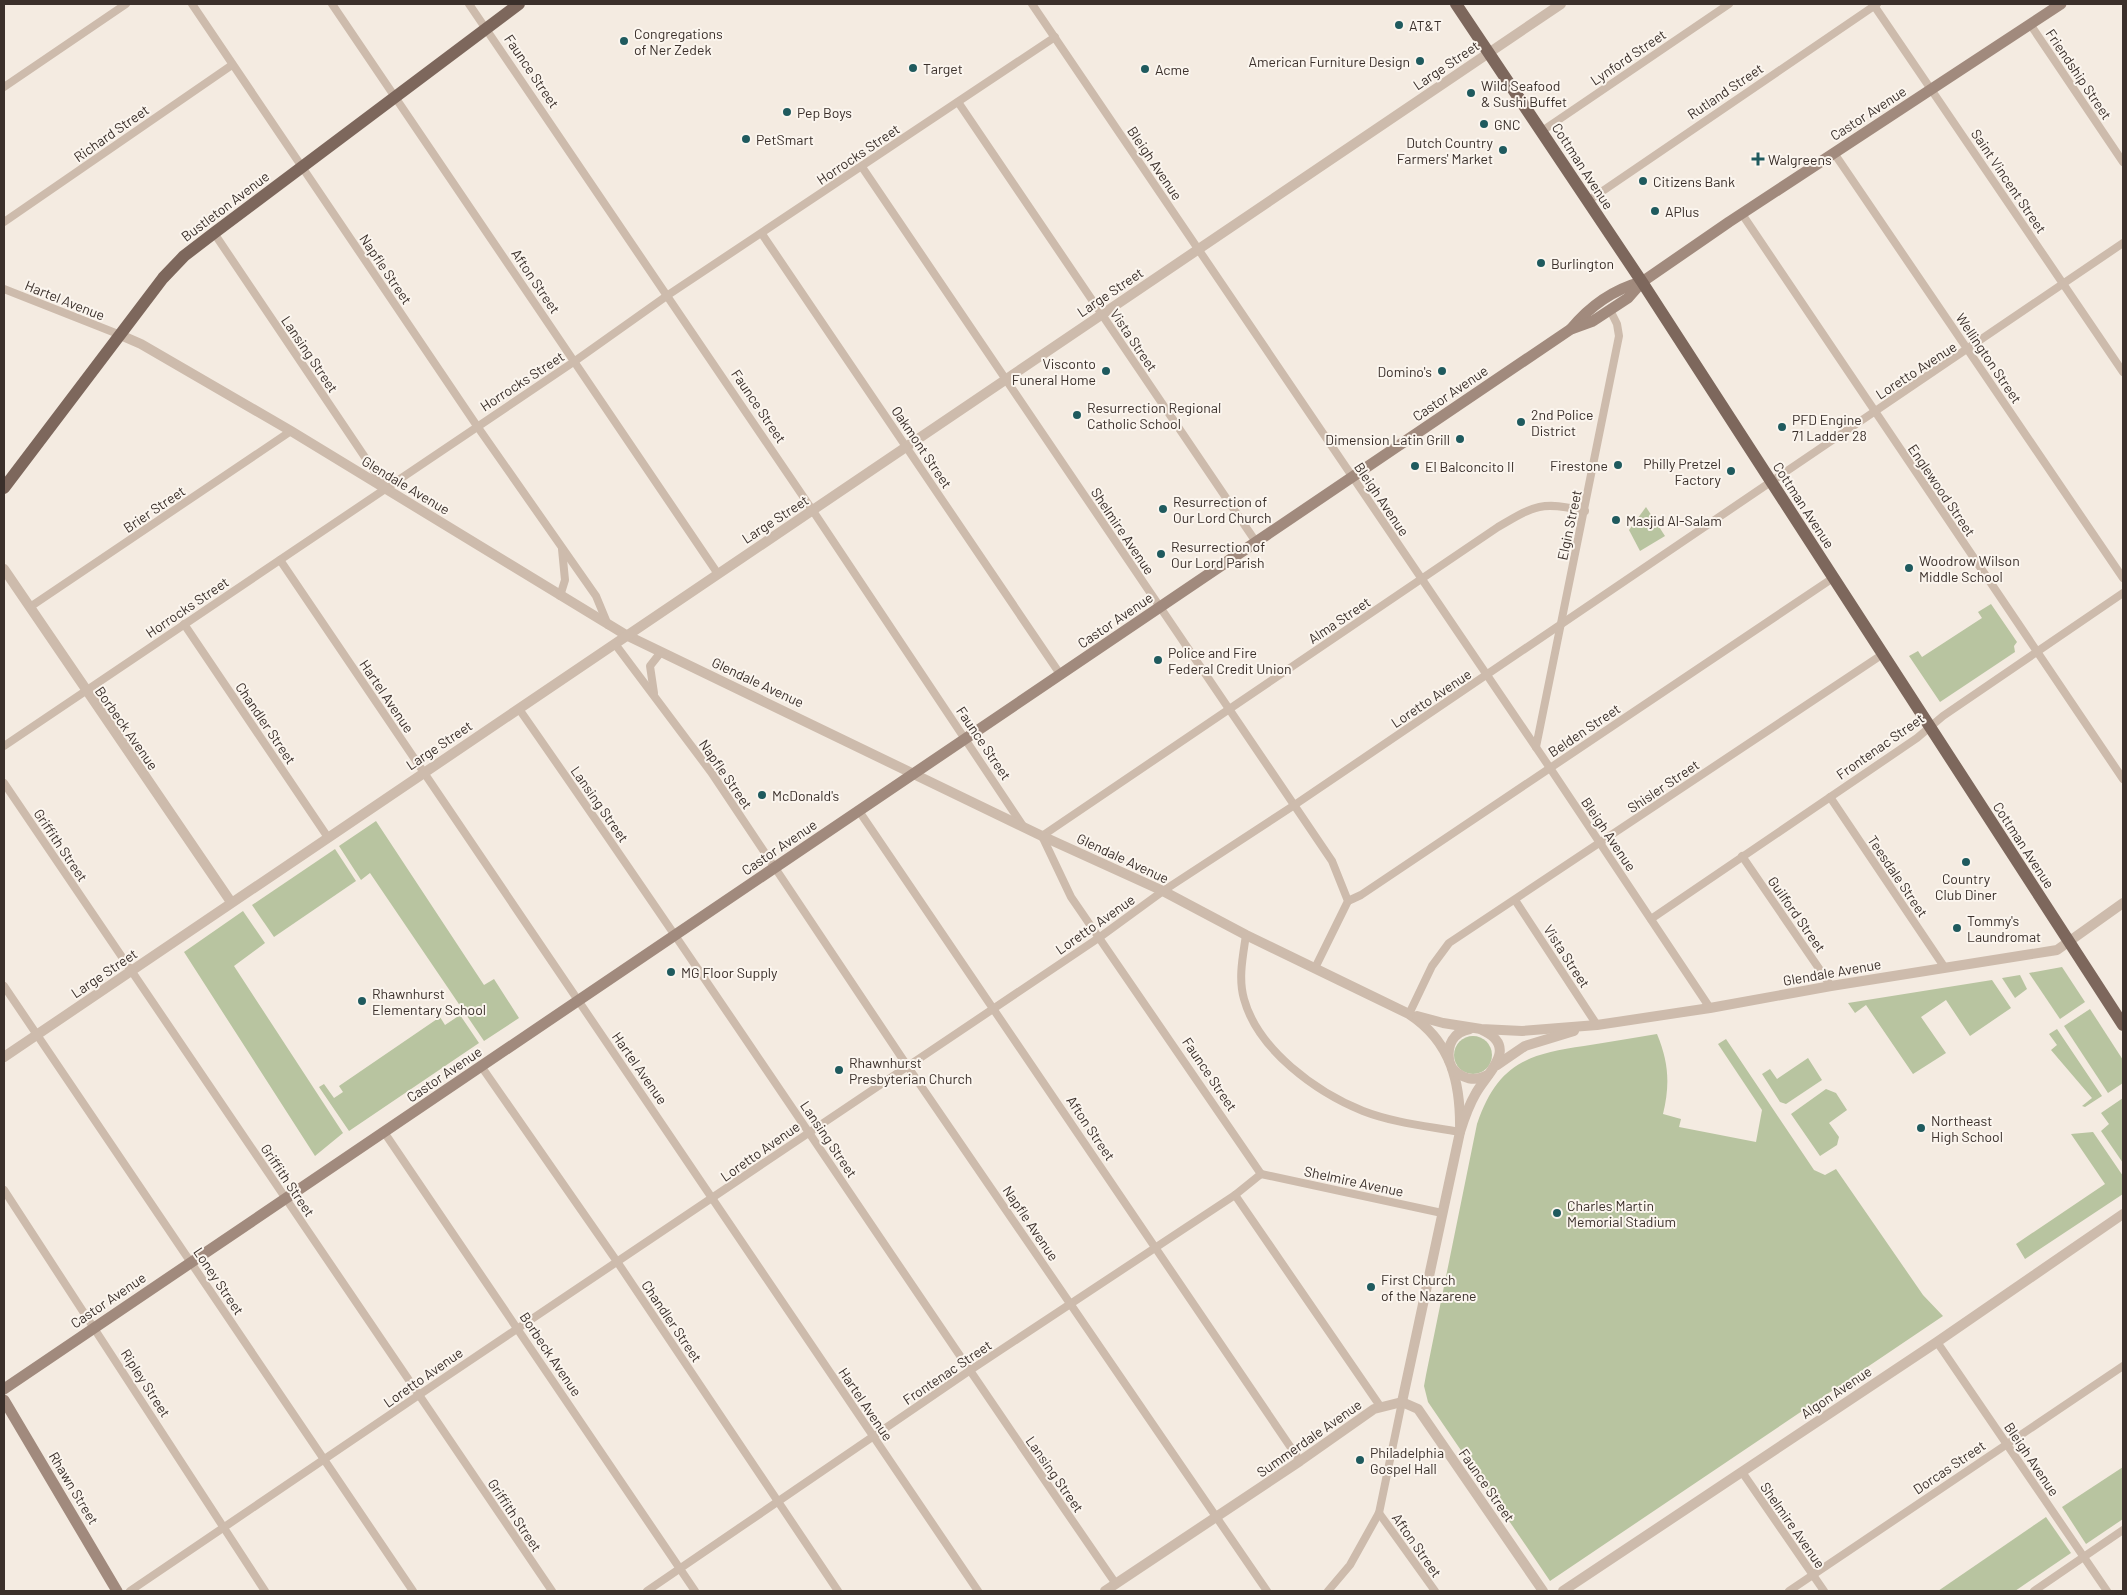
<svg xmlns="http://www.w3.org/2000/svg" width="2127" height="1595" font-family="Barlow,sans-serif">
  <rect width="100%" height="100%" fill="#f4ebe1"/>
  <!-- green -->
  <g fill="#b8c4a0">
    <polygon points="1646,507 1665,536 1640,551 1629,530"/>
    <polygon points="1991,604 2017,642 2014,646 2015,652 1940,702 1909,656 1918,651 1922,657 1982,618 1978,612"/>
    <polygon points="376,821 484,985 494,979 519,1018 484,1041 370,873 361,880 339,846"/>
    <polygon points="335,849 356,881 274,937 252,905"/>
    <polygon points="243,911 265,943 234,966 343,1133 315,1156 184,952"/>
    <polygon points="2062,967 2085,1002 2060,1019 2029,973"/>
    <polygon points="2020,975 2027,989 2015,998 2002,978"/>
    <polygon points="1992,980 2011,1008 1970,1036 1946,1000 1921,1017 1946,1053 1913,1074 1866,1005 1855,1013 1848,1003"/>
    <polygon points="2090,1009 2123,1060 2123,1083 2108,1093 2064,1026"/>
    <polygon points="460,1015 479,1043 349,1131 319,1087 324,1084 334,1098 343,1092 339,1086 440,1017 445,1025"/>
    <polygon points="2057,1029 2102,1096 2085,1107 2082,1106 2092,1098 2051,1050 2057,1045 2049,1034"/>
    <path d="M1657,1034c12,29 13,51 6,80l18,5 -2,8 77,15 6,-32 -44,-66 8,-5 88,131 11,5 11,-6 87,126 20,21 -393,265 -122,-179 -4,-16 2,-11 51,-251c20,-59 49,-70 107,-78 25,-4 49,-8 73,-12z"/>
    <circle cx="1473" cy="1055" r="19"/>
    <polygon points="1808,1058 1822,1080 1786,1104 1780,1102 1762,1074 1770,1069 1777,1079"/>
    <polygon points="1826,1089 1836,1093 1847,1110 1829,1123 1839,1137 1837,1145 1820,1156 1791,1114"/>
    <polygon points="2123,1098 2123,1163 2101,1131 2109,1124 2101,1113"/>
    <polygon points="2093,1132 2123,1176 2123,1194 2025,1259 2016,1244 2105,1184 2071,1134"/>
    <polygon points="2123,1467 2123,1519 2086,1544 2062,1507"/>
    <polygon points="2046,1517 2071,1553 2015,1591 1938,1591"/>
  </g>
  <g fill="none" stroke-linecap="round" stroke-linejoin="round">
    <!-- minor -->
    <g stroke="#cdbbac" stroke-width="8">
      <polyline points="192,4 477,426 596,596 608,625"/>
      <polyline points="332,4 718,574"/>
      <polyline points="469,4 813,511 1023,826"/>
      <polyline points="1032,4 1550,768 1710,1008"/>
      <polyline points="1873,4 2123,372"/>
      <polyline points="2030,24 2123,162"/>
      <polyline points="4,87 126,4"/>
      <polyline points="958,102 1256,542"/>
      <polyline points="1542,131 1729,4"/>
      <polyline points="1834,153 2123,578"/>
      <polyline points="862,167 1332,861 1348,901 1315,968"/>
      <polyline points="1588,201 1877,4"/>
      <polyline points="1742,214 2123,779"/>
      <polyline points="4,222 232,65"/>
      <polyline points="214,233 385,487"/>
      <polyline points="762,234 1060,674"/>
      <polyline points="4,289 118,334"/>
      <polyline points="280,560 978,1591"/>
      <polyline points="560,596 565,580 562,549"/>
      <polyline points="30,607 291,431"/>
      <polyline points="184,624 327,836"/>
      <polyline points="615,644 711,772 908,1067 1267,1591"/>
      <polyline points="654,693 650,666 661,652"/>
      <path d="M519,709c202,289 396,584 597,875"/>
      <polyline points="4,746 575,361 668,295 1055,37"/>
      <polyline points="1536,747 1619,336 1617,324 1610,310"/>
      <polyline points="4,783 552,1591"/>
      <polyline points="1830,797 1945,968"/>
      <polyline points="859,811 1300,1461"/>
      <polyline points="1742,856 1831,986"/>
      <polyline points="1515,900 1597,1025"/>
      <polyline points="1348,901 1361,895 1833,578"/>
      <polyline points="1651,919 1917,738 1943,716 2123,593"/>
      <path d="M1246,935c-3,21 -8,43 -2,64 14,51 72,93 119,112 31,12 64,15 97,21"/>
      <polyline points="4,986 413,1591"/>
      <polyline points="1409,1014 1432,966 1449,943 1883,654"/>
      <polyline points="481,1066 618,1263 838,1591"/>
      <polyline points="384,1132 695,1591"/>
      <path d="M1261,1174l-190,-277 -29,-61 456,-309c37,-22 44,-26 87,-16"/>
      <polyline points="1261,1174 1442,1213"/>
      <polyline points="4,1190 265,1591"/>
      <polyline points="1235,1195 1380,1406"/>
      <polyline points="1937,1342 2107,1591"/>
      <polyline points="1742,1472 1824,1591"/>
      <polyline points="1379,1513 1435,1591"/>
      <path d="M130,1591c322,-220 647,-436 970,-654l63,-46 130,-85 830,-563"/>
      <polyline points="647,1591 969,1371 1235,1195 1261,1174"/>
      <polyline points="1328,1591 1350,1565 1379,1513 1402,1402"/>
      <polyline points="1789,1591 2123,1366"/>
      <polyline points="2034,1591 2123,1530"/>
    </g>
    <!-- tertiary -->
    <g stroke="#cdbbac" stroke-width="10">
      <path d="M118,334l23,10 150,87 335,204 416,201 121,55 83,44 163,79c43,28 52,70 51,118"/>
      <polyline points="4,569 231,902"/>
      <polyline points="1417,1016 1443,1023 1481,1029 1522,1031 1597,1025 1710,1008 1831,986 2057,950 2123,903"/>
      <polyline points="4,1057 1561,4"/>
      <path d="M1449,1060c-2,-15 4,-28 21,-31"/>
      <polyline points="1497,1065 1525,1046 1574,1031"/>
      <path d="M1452,1068c10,11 23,14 36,7"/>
      <path d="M1402,1402l58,-270c4,-13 9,-27 16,-39 11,-20 44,-46 6,-63"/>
      <polyline points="1402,1402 1418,1409 1543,1591"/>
      <polyline points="1105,1591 1300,1461 1374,1409 1402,1402"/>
      <polyline points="1563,1591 1937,1342 2123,1214"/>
    </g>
    <!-- secondary -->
    <g stroke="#a18a7d" stroke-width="11">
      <path d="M1571,329c19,-23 41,-39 70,-47"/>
      <polyline points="4,1389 1571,329 1593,321 1628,298 1642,282 1729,222 2061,4"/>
      <polyline points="4,1400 117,1591"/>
    </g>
    <!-- primary -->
    <g stroke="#7d675c" stroke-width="12">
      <polyline points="1456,4 1642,282 2123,1025"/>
      <polyline points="4,488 163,278 184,256 214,233 519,4"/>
    </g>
  </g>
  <!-- markers -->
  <g fill="#1f5a5e" stroke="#fbf5ee" stroke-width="2">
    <circle cx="1399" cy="25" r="5"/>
    <circle cx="624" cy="41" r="5"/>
    <circle cx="1420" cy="61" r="5"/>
    <circle cx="913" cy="68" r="5"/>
    <circle cx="1145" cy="69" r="5"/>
    <circle cx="1471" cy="93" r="5"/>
    <circle cx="787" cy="112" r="5"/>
    <circle cx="1484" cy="124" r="5"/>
    <circle cx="746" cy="139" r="5"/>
    <circle cx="1503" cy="150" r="5"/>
    <path d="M1755.5 151.5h5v5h5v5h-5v5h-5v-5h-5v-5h5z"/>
    <circle cx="1643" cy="181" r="5"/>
    <circle cx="1655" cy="211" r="5"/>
    <circle cx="1541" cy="263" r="5"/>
    <circle cx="1106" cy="371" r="5"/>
    <circle cx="1442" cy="371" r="5"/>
    <circle cx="1077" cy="415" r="5"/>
    <circle cx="1521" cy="422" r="5"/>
    <circle cx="1782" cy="427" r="5"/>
    <circle cx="1460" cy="439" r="5"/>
    <circle cx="1618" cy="465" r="5"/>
    <circle cx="1415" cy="466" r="5"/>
    <circle cx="1731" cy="471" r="5"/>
    <circle cx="1163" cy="509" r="5"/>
    <circle cx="1616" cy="520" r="5"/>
    <circle cx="1161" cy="554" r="5"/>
    <circle cx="1909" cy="568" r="5"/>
    <circle cx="1158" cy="660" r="5"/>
    <circle cx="762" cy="795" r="5"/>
    <circle cx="1966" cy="862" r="5"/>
    <circle cx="1957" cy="928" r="5"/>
    <circle cx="671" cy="972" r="5"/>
    <circle cx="362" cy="1001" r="5"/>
    <circle cx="839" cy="1070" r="5"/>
    <circle cx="1921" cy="1128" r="5"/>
    <circle cx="1557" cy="1213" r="5"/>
    <circle cx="1371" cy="1287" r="5"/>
    <circle cx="1360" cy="1460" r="5"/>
  </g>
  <g text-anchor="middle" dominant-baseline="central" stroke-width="4" stroke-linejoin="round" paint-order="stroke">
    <!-- poi labels -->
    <g font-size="14" fill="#3b302b" stroke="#fbf5ee" text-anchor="start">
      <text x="1409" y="25">AT&amp;T</text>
      <text x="634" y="33">Congregations<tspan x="634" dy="16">of Ner Zedek</tspan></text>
      <text x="1410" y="61" text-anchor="end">American Furniture Design</text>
      <text x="923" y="68">Target</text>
      <text x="1155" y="69">Acme</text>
      <text x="1481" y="85">Wild Seafood<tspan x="1481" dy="16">&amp; Sushi Buffet</tspan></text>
      <text x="797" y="112">Pep Boys</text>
      <text x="1494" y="124">GNC</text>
      <text x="756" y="139">PetSmart</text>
      <text x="1493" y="142" text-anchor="end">Dutch Country<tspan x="1493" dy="16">Farmers' Market</tspan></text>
      <text x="1768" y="159">Walgreens</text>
      <text x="1653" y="181">Citizens Bank</text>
      <text x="1665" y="211">APlus</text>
      <text x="1551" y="263">Burlington</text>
      <text x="1096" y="363" text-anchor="end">Visconto<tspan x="1096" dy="16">Funeral Home</tspan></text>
      <text x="1432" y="371" text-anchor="end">Domino's</text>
      <text x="1087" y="407">Resurrection Regional<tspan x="1087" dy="16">Catholic School</tspan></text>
      <text x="1531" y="414">2nd Police<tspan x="1531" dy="16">District</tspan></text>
      <text x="1792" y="419">PFD Engine<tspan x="1792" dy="16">71 Ladder 28</tspan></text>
      <text x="1450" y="439" text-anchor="end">Dimension Latin Grill</text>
      <text x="1721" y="463" text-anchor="end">Philly Pretzel<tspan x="1721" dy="16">Factory</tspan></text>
      <text x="1608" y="465" text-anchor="end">Firestone</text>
      <text x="1425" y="466">El Balconcito II</text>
      <text x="1173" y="501">Resurrection of<tspan x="1173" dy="16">Our Lord Church</tspan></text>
      <text x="1626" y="520">Masjid Al-Salam</text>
      <text x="1171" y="546">Resurrection of<tspan x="1171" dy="16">Our Lord Parish</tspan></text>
      <text x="1919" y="560">Woodrow Wilson<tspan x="1919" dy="16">Middle School</tspan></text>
      <text x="1168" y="652">Police and Fire<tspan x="1168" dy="16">Federal Credit Union</tspan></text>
      <text x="772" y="795">McDonald's</text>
      <text x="1966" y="878" text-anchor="middle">Country<tspan x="1966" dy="16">Club Diner</tspan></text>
      <text x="1967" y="920">Tommy's<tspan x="1967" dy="16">Laundromat</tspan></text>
      <text x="681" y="972">MG Floor Supply</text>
      <text x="372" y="993">Rhawnhurst<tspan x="372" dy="16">Elementary School</tspan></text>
      <text x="849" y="1062">Rhawnhurst<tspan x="849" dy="16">Presbyterian Church</tspan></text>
      <text x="1931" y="1120">Northeast<tspan x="1931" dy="16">High School</tspan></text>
      <text x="1567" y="1205">Charles Martin<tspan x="1567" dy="16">Memorial Stadium</tspan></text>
      <text x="1381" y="1279">First Church<tspan x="1381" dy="16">of the Nazarene</tspan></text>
      <text x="1370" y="1452">Philadelphia<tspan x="1370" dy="16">Gospel Hall</tspan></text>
    </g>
    <!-- street labels -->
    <g font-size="14" fill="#3b302b" stroke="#fbf5ee">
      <text transform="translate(1628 57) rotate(-34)">Lynford Street</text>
      <text transform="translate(1446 65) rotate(-34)">Large Street</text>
      <text transform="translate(532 71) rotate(56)">Faunce Street</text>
      <text transform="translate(2079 74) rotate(56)">Friendship Street</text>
      <text transform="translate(1725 91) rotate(-34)">Rutland Street</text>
      <text transform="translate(1868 113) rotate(-33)">Castor Avenue</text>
      <text transform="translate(111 133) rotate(-35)">Richard Street</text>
      <text transform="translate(858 154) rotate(-34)">Horrocks Street</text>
      <text transform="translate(1155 163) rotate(56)">Bleigh Avenue</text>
      <text transform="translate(1583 166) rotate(57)">Cottman Avenue</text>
      <text transform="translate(2009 181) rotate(56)">Saint Vincent Street</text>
      <text transform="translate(225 206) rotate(-37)">Bustleton Avenue</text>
      <text transform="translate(386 269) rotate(56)">Napfle Street</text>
      <text transform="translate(536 281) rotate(56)">Afton Street</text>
      <text transform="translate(1110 292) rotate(-34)">Large Street</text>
      <text transform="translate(65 300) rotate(22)">Hartel Avenue</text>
      <text transform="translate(1134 340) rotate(56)">Vista Street</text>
      <text transform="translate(310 354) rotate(56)">Lansing Street</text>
      <text transform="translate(1989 358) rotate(56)">Wellington Street</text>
      <text transform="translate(1916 370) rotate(-33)">Loretto Avenue</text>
      <text transform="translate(522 381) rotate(-33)">Horrocks Street</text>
      <text transform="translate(1450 393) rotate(-34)">Castor Avenue</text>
      <text transform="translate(759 406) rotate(56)">Faunce Street</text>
      <text transform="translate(922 447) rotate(56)">Oakmont Street</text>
      <text transform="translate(406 485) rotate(31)">Glendale Avenue</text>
      <text transform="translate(1942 490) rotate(56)">Englewood Street</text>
      <text transform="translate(1382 499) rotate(56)">Bleigh Avenue</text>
      <text transform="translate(1804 505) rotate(57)">Cottman Avenue</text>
      <text transform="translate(154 509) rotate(-34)">Brier Street</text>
      <text transform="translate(775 519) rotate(-33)">Large Street</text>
      <text transform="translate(1569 525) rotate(-78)">Elgin Street</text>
      <text transform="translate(1123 531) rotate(56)">Shelmire Avenue</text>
      <text transform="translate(187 607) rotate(-34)">Horrocks Street</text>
      <text transform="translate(1115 620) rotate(-34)">Castor Avenue</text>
      <text transform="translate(1339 620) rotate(-34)">Alma Street</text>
      <text transform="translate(758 682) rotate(25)">Glendale Avenue</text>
      <text transform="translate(387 696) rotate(56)">Hartel Avenue</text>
      <text transform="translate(1431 698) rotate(-34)">Loretto Avenue</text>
      <text transform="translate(266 723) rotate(56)">Chandler Street</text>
      <text transform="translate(127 728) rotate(55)">Borbeck Avenue</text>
      <text transform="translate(1584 730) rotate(-34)">Belden Street</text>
      <text transform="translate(984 743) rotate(56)">Faunce Street</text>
      <text transform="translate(439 745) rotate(-34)">Large Street</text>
      <text transform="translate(1880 746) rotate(-35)">Frontenac Street</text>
      <text transform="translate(726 774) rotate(55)">Napfle Street</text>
      <text transform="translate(1663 786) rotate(-34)">Shisler Street</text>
      <text transform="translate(600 804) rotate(55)">Lansing Street</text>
      <text transform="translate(1609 834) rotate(56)">Bleigh Avenue</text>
      <text transform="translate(61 845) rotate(56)">Griffith Street</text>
      <text transform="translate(2024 845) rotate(57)">Cottman Avenue</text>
      <text transform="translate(779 847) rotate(-34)">Castor Avenue</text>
      <text transform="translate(1123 858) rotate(25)">Glendale Avenue</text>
      <text transform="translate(1898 876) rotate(56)">Teesdale Street</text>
      <text transform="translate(1797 914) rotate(55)">Guilford Street</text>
      <text transform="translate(1095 924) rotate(-35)">Loretto Avenue</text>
      <text transform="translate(1567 956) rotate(57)">Vista Street</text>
      <text transform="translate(1832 972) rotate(-10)">Glendale Avenue</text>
      <text transform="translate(104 973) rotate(-34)">Large Street</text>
      <text transform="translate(640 1068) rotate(55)">Hartel Avenue</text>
      <text transform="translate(444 1074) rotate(-34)">Castor Avenue</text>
      <text transform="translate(1210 1074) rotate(56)">Faunce Street</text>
      <text transform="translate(1091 1128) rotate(56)">Afton Street</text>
      <text transform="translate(829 1139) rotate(56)">Lansing Street</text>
      <text transform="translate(760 1151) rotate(-35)">Loretto Avenue</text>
      <text transform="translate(288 1180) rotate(56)">Griffith Street</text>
      <text transform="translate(1354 1181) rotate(12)">Shelmire Avenue</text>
      <text transform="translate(1031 1223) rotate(56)">Napfle Avenue</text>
      <text transform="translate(219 1281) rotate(56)">Loney Street</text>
      <text transform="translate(108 1300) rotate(-34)">Castor Avenue</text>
      <text transform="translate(672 1321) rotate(56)">Chandler Street</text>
      <text transform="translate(551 1354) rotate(56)">Borbeck Avenue</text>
      <text transform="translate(947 1372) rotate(-34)">Frontenac Street</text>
      <text transform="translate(423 1377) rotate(-35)">Loretto Avenue</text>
      <text transform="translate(146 1383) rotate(57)">Ripley Street</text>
      <text transform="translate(1836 1392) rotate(-34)">Algon Avenue</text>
      <text transform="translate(866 1404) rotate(56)">Hartel Avenue</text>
      <text transform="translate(1309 1438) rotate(-35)">Summerdale Avenue</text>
      <text transform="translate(2032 1459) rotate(56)">Bleigh Avenue</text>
      <text transform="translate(1949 1467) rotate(-34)">Dorcas Street</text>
      <text transform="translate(1055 1474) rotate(55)">Lansing Street</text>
      <text transform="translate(1487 1485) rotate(55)">Faunce Street</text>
      <text transform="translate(74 1488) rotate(59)">Rhawn Street</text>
      <text transform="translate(515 1515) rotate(56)">Griffith Street</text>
      <text transform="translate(1793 1525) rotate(55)">Shelmire Avenue</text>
      <text transform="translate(1417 1545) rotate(55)">Afton Street</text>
    </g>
  </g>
  <!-- border -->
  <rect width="2127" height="1595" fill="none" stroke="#3b302b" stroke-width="10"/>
</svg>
